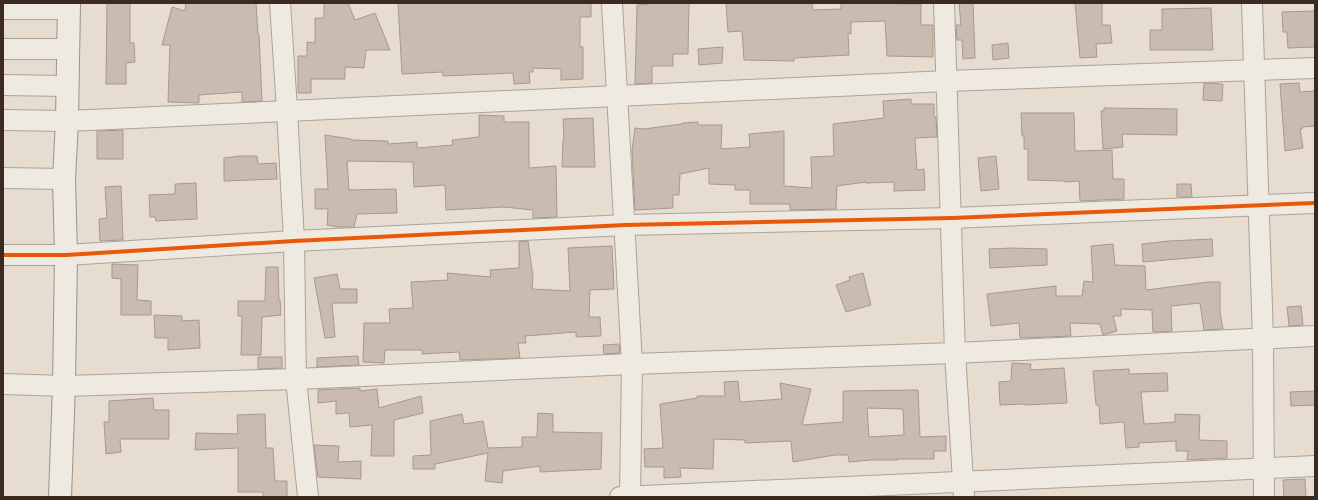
<svg xmlns="http://www.w3.org/2000/svg" width="1318" height="500" font-family="'PT Serif',serif">
  <rect width="100%" height="100%" fill="#e6ddd0"/>
  <!-- building -->
  <g fill="#cabbb0" stroke="#a7988f" fill-rule="evenodd">
    <polygon points="107,3 130,3 130,43 134,43 135,62 126,63 126,84 106,84"/>
    <polygon points="186,3 256,3 258,34 259,34 262,101 242,102 242,92 199,95 199,103 168,102 170,45 162,45 172,7 185,11"/>
    <polygon points="324,3 348,3 355,20 375,13 390,50 366,50 364,68 345,67 345,79 311,79 311,93 298,93 298,56 307,56 307,42 315,43 315,18 324,18"/>
    <polygon points="398,3 591,3 591,17 580,17 580,47 583,47 583,79 561,80 561,69 533,68 533,72 529,72 530,83 514,84 513,73 443,76 443,72 402,74"/>
    <polygon points="649,3 689,3 688,54 673,54 673,66 652,66 652,83 635,84 637,5 649,4"/>
    <polygon points="726,3 812,3 813,10 841,9 841,3 921,4 921,25 933,25 933,57 887,56 885,21 851,22 851,34 848,33 849,55 794,58 794,61 744,60 742,31 728,32"/>
    <polygon points="959,3 973,3 975,58 963,59 962,40 957,40 956,25 961,25"/>
    <polygon points="1075,3 1102,3 1102,25 1110,25 1112,43 1096,44 1097,57 1080,58"/>
    <polygon points="1211,8 1213,50 1150,50 1150,30 1162,30 1162,9"/>
    <polygon points="1315,11 1315,47 1288,48 1287,32 1283,32 1282,12"/>
    <polygon points="1008,43 1009,58 993,60 992,45"/>
    <polygon points="723,47 722,63 699,65 698,49"/>
    <polygon points="1204,83 1223,84 1222,101 1203,100"/>
    <polygon points="1299,83 1300,92 1315,91 1315,126 1302,127 1302,129 1300,129 1303,148 1285,151 1280,84"/>
    <polygon points="911,99 911,104 934,104 934,117 936,117 937,137 915,138 917,170 924,169 925,190 894,191 894,182 866,183 866,182 837,186 836,209 790,210 790,204 750,204 750,190 735,190 735,185 709,184 709,168 680,174 679,195 673,195 673,208 635,210 632,150 635,128 644,129 682,124 682,123 698,122 698,125 722,125 721,149 750,147 749,134 784,131 784,186 812,188 811,157 834,156 833,124 884,118 883,101"/>
    <polygon points="1104,108 1177,109 1177,135 1122,134 1123,147 1103,149 1101,111 1104,111"/>
    <polygon points="1021,113 1074,113 1075,151 1112,150 1113,179 1124,179 1124,199 1080,201 1079,181 1065,182 1065,181 1028,180 1028,149 1024,149 1024,136 1022,136"/>
    <polygon points="479,115 504,116 504,122 529,122 529,168 556,166 557,217 533,218 533,210 504,207 446,210 445,185 414,187 413,162 347,161 349,190 396,189 397,213 357,214 354,227 338,227 327,225 328,209 315,209 315,189 328,189 325,135 351,139 352,140 388,141 388,144 417,142 417,148 453,145 452,140 479,137"/>
    <polygon points="593,118 595,167 562,167 563,139 564,139 563,119"/>
    <polygon points="123,130 123,159 97,159 97,131"/>
    <polygon points="240,156 257,156 258,164 276,163 277,179 224,181 224,158"/>
    <polygon points="996,156 999,189 981,191 978,158"/>
    <polygon points="196,183 197,219 156,221 155,217 150,217 149,195 175,194 175,184"/>
    <polygon points="1177,184 1191,184 1192,197 1177,197"/>
    <polygon points="121,186 123,240 100,241 99,219 107,218 105,187"/>
    <polygon points="1212,239 1213,256 1143,262 1142,244 1169,241"/>
    <polygon points="528,241 533,277 532,289 570,291 568,248 612,246 614,289 590,290 589,317 600,317 601,336 576,337 576,332 525,336 526,343 518,343 520,358 460,360 459,352 422,354 422,350 385,350 384,363 363,362 364,323 390,323 389,309 413,308 411,282 448,280 447,273 491,277 490,270 519,268 519,242"/>
    <polygon points="1113,244 1115,265 1145,266 1146,290 1208,282 1220,282 1220,313 1223,329 1204,330 1200,303 1171,306 1172,331 1153,332 1152,310 1121,309 1121,316 1113,316 1117,331 1106,334 1103,335 1100,324 1070,323 1071,336 1020,338 1019,323 991,326 987,294 1056,286 1056,296 1082,296 1084,281 1093,282 1091,246"/>
    <polygon points="1012,248 1047,249 1047,265 990,268 989,249"/>
    <polygon points="112,264 138,265 137,300 151,301 151,315 121,315 121,279 112,278"/>
    <polygon points="266,267 278,267 279,300 280,300 281,315 262,317 261,355 241,355 242,316 238,316 238,301 265,301"/>
    <polygon points="863,273 871,305 846,312 836,285 850,280 849,277"/>
    <polygon points="337,274 340,289 357,289 357,303 332,303 335,337 325,338 314,278"/>
    <polygon points="1301,306 1303,325 1289,326 1287,307"/>
    <polygon points="154,315 182,316 182,321 199,320 200,348 168,350 168,338 155,338"/>
    <polygon points="619,344 620,353 604,354 603,345"/>
    <polygon points="358,356 359,365 317,367 317,358"/>
    <polygon points="258,357 282,357 282,368 258,369"/>
    <polygon points="1012,363 1031,364 1030,370 1064,368 1067,403 1025,405 1025,404 1000,405 999,382 1011,381"/>
    <polygon points="1129,369 1129,374 1167,373 1168,391 1141,392 1144,424 1175,422 1175,414 1200,415 1199,440 1227,441 1227,458 1187,460 1188,451 1176,451 1176,441 1139,443 1139,447 1126,448 1124,422 1100,424 1099,405 1096,405 1093,371"/>
    <path d="M738,381l2,21 42,-3 -2,-16 31,6 -9,36 41,-3v-31l75,-1 2,47 26,-1v15h-12v8h-37l1,1h-27l-22,2 -1,-7h-13l-42,7 -2,-21 -46,2v-3l-31,-1 -1,30 -33,-1 1,9 -17,1v-11h-19l-1,-18 19,-1 -3,-44 37,-6v-2h28l-1,-14zM867,408l36,1 1,26 -35,2z"/>
    <polygon points="360,388 360,391 377,389 379,408 421,396 423,413 394,420 394,456 371,456 372,425 350,427 349,413 336,414 336,401 318,403 318,390"/>
    <polygon points="1315,391 1315,405 1291,406 1290,392"/>
    <polygon points="153,398 154,410 169,410 169,439 120,439 121,452 106,454 104,422 109,422 109,401"/>
    <polygon points="538,413 553,414 553,432 602,433 601,469 540,472 540,466 503,471 502,483 485,481 488,453 435,464 435,469 413,469 413,456 431,455 430,421 462,414 464,424 483,421 488,448 522,447 522,437 537,437"/>
    <polygon points="265,414 266,448 273,448 275,481 287,481 287,497 263,497 263,492 238,492 238,448 195,450 196,433 238,434 237,415"/>
    <polygon points="314,445 339,446 338,462 361,461 361,479 318,477"/>
    <polygon points="1305,479 1306,497 1284,497 1283,480"/>
  </g>
  <g fill="none" stroke-linecap="round" stroke-linejoin="round">
    <!-- street casing -->
    <g stroke="#aca298" stroke-width="22">
      <g id="street">
        <polyline points="280,3 287,110 294,241 296,379 308,497"/>
        <polyline points="612,3 632,364 630,497"/>
        <polyline points="944,3 955,353 964,497"/>
        <polyline points="1252,3 1263,339 1264,497"/>
        <polyline points="3,9 68,9"/>
        <polyline points="3,49 67,49"/>
        <polyline points="3,85 67,86"/>
        <polyline points="3,120 67,121 947,81 1315,68"/>
        <polyline points="3,178 64,179"/>
        <polyline points="3,255 66,255 294,241 625,225 952,218 1315,203"/>
        <polyline points="3,384 64,386 296,379 632,364 955,353 1315,336"/>
        <polyline points="620,497 1315,466"/>
      </g>
    </g>
    <!-- secondary casing -->
    <g stroke="#9b9288" stroke-width="24">
      <polyline id="secondary" points="60,497 64,386 66,255 64,179 67,121 69,3"/>
    </g>
    <!-- street -->
    <use href="#street" stroke="#eee9e1" stroke-width="20"/>
    <!-- secondary -->
    <use href="#secondary" stroke="#eee9e1" stroke-width="22"/>
    <!-- cycleway casing -->
    <g stroke="#f7e9d6" stroke-width="6">
      <polyline id="cycleway" points="3,255 66,255 294,241 625,225 952,218 1315,203"/>
    </g>
    <!-- cycleway -->
    <use href="#cycleway" stroke="#e8590c" stroke-width="4"/>
  </g>
  <!-- border -->
  <rect width="1318" height="500" fill="none" stroke="#3c291f" stroke-width="8"/>
</svg>
